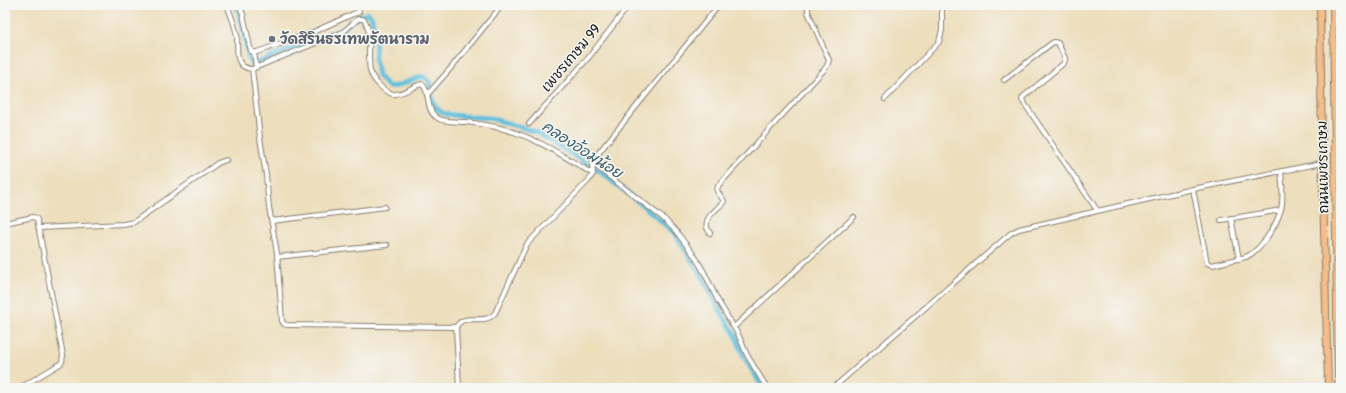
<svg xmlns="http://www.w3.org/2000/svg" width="1346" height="393" font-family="Pangolin,'Playpen Sans Thai',sans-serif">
  <rect width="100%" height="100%" fill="#f6f6f2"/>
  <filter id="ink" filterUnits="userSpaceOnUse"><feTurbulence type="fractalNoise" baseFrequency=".025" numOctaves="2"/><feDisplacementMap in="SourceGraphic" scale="8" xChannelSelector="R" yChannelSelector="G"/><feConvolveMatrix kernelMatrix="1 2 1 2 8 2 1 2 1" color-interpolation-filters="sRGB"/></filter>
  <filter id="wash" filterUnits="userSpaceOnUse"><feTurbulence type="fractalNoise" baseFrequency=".012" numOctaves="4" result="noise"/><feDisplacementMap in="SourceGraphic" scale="16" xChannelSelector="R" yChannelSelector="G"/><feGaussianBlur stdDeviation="0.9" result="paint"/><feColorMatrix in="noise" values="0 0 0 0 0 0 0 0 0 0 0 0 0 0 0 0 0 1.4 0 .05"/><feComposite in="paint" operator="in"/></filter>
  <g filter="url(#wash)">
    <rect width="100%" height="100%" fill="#eddebc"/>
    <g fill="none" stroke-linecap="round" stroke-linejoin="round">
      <!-- canal -->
      <path stroke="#60c0de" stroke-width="5" d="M236,5c9,19 7,41 16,60l91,-37 16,-12 9,-3 4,5 4,20 -1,20 3,18 11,11 8,-1 25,-10 7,5 1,4 2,14 4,9 9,6 17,2 28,2 46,14 66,41 44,35 28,25 28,43 12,24 22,36 8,21 19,31"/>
    </g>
  </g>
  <g filter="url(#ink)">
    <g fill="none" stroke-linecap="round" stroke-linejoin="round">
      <!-- minor casing -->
      <g stroke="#847d6c" stroke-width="6">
        <g id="minor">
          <path d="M227,5c4,10 8,20 10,31 1,12 -4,32 15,33"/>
          <polyline points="239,5 243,14 250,47 251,51 254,52 256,67"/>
          <polyline points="1333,11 1341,11"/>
          <polyline points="254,52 257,52 311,33 353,14 359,12 357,5"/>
          <polyline points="1004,80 1052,43 1054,42 1058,43 1065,58 1064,63 1023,97 1022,100 1097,210"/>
          <polyline points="427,95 450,69 502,5"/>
          <polyline points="885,99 939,42 942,30 942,5"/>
          <polyline points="529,124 589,57 629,5"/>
          <polyline points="1335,144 1341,144"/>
          <polyline points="592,163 663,218 675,230 694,255 704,272 717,299 739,336 747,355 767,388"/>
          <path d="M1193,189l14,74 5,2 34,-8c15,-7 31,-32 35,-48 3,-11 1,-26 0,-38"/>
          <polyline points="1231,218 1239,259"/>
          <polyline points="1221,220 1281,210"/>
          <polyline points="272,221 385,207"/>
          <polyline points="5,223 33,217 36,218 37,220 63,355 62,362 60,364 20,388"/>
          <polyline points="39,228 123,224 134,222 218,163 226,160"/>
          <path d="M710,233c-10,-13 4,-21 13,-30l1,-2 -7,-10 1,-5 57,-63 48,-52 4,-5 2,-6 -21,-48v-7"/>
          <polyline points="277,257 387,245"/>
          <path d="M456,327l-169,-2 -3,-1 -2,-3 -5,-68 -8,-46 -3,-32 -6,-37 -8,-69 91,-37 15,-13h5c10,8 4,39 7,51 1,6 5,11 10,16 3,3 8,7 13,8 10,1 19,-8 29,-10 9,8 3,25 14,33 7,6 21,4 30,5 10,1 20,3 30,5 36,8 66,28 97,47"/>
          <polyline points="734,327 854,217"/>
          <path d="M459,388l-3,-61c9,-16 28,0 39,-14l32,-69 62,-64 4,-6 -1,-11 4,-7 123,-151"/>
          <polyline points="833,388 1011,233 1019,229 1193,189 1322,163"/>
        </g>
      </g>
      <!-- primary casing -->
      <g stroke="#847d6c" stroke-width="8">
        <g id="primary">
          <polyline points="1320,5 1322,147 1328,388"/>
          <polyline points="1333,5 1338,388"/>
        </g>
      </g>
      <!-- minor -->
      <use href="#minor" stroke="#fff" stroke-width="4"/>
      <!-- primary -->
      <use href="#primary" stroke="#f7bd88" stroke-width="6"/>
    </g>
  </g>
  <!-- markers -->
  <circle fill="#6b7280" stroke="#f6f6f2" stroke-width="1.5" cx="272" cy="39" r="4"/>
  <g text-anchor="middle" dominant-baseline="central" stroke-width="3" stroke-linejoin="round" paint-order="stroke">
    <!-- worship labels -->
    <g font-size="14" font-weight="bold" fill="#5b616d" stroke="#f6f6f2" text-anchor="start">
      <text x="280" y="39">วัดสิรินธรเทพรัตนาราม</text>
    </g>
    <!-- street labels -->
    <g font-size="14" fill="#1c1c1c" stroke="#f6f6f2">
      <text transform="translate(571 58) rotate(-50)">เพชรเกษม 99</text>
      <text transform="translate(1323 167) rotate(-91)">ถนนเพชรเกษม</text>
    </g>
    <!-- water labels -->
    <g font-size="15" font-style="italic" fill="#375e6a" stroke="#f6f6f2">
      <text transform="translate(582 150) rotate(33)">คลองอ้อมน้อย</text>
    </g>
  </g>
  <!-- margin -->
  <rect width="1346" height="393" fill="none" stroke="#f6f6f2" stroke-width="20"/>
</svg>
